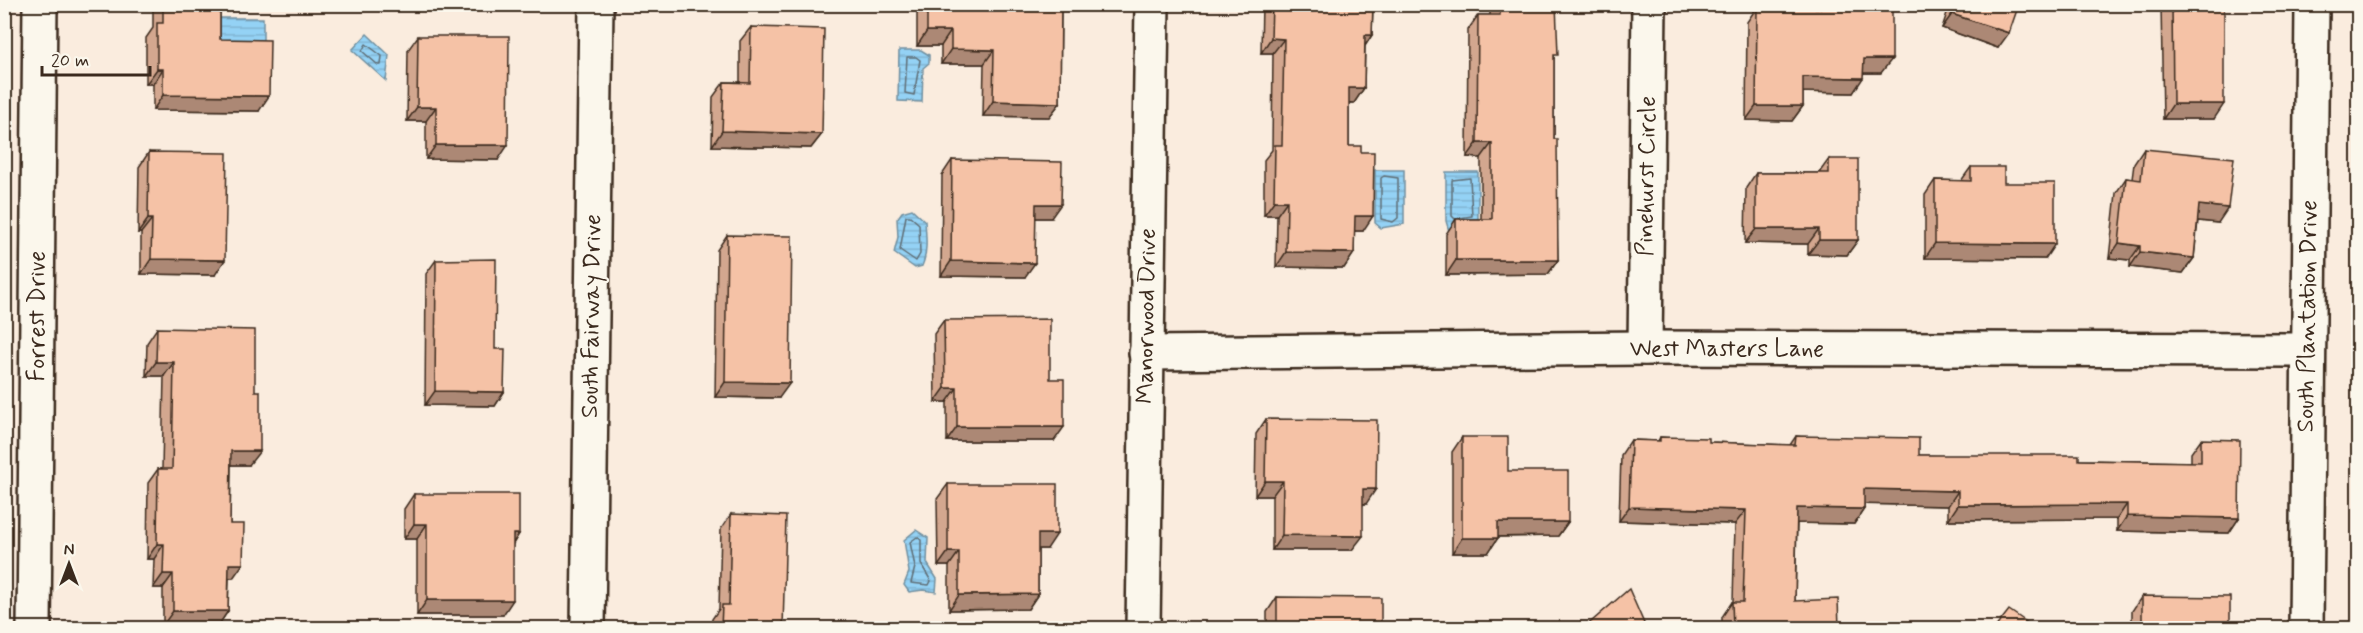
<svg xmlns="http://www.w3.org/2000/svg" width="2363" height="633" font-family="Mynerve,sans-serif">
  <defs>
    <pattern id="water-rules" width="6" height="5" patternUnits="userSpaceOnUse" patternTransform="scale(1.5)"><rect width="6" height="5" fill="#94d2f5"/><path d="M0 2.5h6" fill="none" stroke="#80b4d2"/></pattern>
  </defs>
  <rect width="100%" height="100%" fill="#faecde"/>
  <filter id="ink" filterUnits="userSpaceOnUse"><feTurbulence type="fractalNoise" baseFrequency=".0167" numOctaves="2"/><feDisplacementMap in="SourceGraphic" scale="12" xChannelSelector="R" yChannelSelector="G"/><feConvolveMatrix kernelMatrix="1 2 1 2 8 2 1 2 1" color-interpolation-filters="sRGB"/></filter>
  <g filter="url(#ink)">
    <!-- water -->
    <g fill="url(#water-rules)" stroke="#708f9f" stroke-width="1.5">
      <polygon points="212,18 263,18 263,44 212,52"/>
      <polygon points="367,34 389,55 386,81 352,50"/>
      <polygon points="899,50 921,50 929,55 929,63 923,68 922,102 898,101"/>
      <polygon points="1375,170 1404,170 1404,224 1381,228 1375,223"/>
      <polygon points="1446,172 1478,172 1478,224 1449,231 1446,221"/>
      <path d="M912,209l13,12c1,15 3,32 -3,45l-7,2 -21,-15 4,-16 -1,-18 5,-7z"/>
      <polygon points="916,530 928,538 927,563 937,579 936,592 923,590 909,592 904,585 909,572 904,540"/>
    </g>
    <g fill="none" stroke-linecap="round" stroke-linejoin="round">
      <!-- shore -->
      <g stroke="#5f6d74" stroke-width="1.5">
        <polygon points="366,44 382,56 381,65 378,65 362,51"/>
        <polygon points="907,57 916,57 920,60 914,95 905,93"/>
        <polygon points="1384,176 1398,178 1398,218 1393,222 1381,219 1381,178"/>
        <polygon points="906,216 910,216 919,224 920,254 916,261 900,250"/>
        <polyline points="1455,219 1452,216 1452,180 1470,178 1472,216 1459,218"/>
        <polygon points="917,537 921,540 921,564 931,581 929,585 911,583 915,567 910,542"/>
      </g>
      <!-- minor casing -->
      <g stroke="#3b2a1e" stroke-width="38">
        <g id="minor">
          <polyline points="1645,348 1649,4"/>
          <polyline points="1146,353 1645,348 2308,350"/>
          <polyline points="34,628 40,4"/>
          <polyline points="588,628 596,4"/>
          <polyline points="1143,628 1152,4"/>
          <polyline points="2306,628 2312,4"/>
        </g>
      </g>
      <!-- minor -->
      <use href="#minor" stroke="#fbf7ec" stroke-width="33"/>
    </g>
    <!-- wall -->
    <g fill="#d3a78f" stroke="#3b2a1e" stroke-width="1.5">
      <polygon points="153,4 220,4 220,39 259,111 153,110 153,84 146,84 146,38 153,28"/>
      <polygon points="917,4 1061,4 1060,103 1049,117 983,116 984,64 941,64 941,46 917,46"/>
      <polygon points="1262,4 1373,4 1372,35 1365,46 1364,88 1354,103 1349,103 1349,146 1363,231 1354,231 1354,253 1344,268 1276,267 1277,215 1264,215 1264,160 1272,150 1273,53 1261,53"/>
      <polygon points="1490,4 1556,4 1554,60 1554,139 1558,260 1548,274 1446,275 1446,234 1456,219 1481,219 1481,158 1467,157 1468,30 1478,15 1490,15"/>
      <polygon points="1950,4 2019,4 1998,48 1942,28"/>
      <polygon points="2161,4 2224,4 2214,119 2163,119"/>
      <polygon points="1757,7 1881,73 1864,73 1853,93 1803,92 1803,106 1792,121 1746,120 1747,22"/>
      <polygon points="751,27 822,134 811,148 712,146 713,97 724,82 740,82 740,41"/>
      <polygon points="418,36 498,160 426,159 426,121 407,121 408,50"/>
      <polygon points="2144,149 2218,223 2198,221 2194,258 2183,273 2130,267 2130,260 2109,258 2116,193 2126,178 2132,179 2134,164"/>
      <polygon points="149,152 215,275 141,274 141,233 138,233 139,167"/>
      <polygon points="1829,159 1858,240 1847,255 1808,254 1808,244 1745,243 1746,188 1756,173 1819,173"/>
      <polygon points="952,160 1051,218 1035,218 1025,277 941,276 942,175"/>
      <polygon points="1971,167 2045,259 1925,258 1925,195 1935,180 1961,181"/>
      <polygon points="727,235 779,398 715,397 717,250"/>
      <polygon points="436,260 495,349 504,392 495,406 425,405 426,274"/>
      <polygon points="944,320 1050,379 1054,441 947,441 947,402 935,402 934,334"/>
      <polygon points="157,328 249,465 231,465 230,524 233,578 229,578 228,611 218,626 163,625 163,588 153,588 154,559 147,559 148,483 158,469 162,469 164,376 146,376 147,343"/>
      <polygon points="1266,419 1366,504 1363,504 1352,550 1272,550 1272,496 1255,496 1256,434"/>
      <polygon points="1796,436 1919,455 2079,460 2191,462 2191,453 2201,439 2239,518 2229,533 2117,531 2117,519 1948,520 1948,506 1864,504 1864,509 1854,524 1797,523 1795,601 1839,628 1722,628 1722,617 1732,602 1733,602 1735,524 1619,521 1621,455 1631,440 1658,441 1660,437 1709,442 1790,445"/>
      <polygon points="1462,437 1508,471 1568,522 1558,536 1498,537 1488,553 1452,553 1452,452"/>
      <polygon points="948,484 1047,549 1038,549 1038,594 1028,609 949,610 949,566 938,566 937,499"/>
      <polygon points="414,494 519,534 513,544 503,615 417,615 417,539 404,539 404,509"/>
      <polygon points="731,514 783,628 711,628 712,619 719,609 721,529"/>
      <polygon points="2142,596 2230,628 2132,628 2132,611"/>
      <polygon points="1277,597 1381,628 1267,628 1267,612"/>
    </g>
    <!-- shaded-wall -->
    <g fill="#ac8874" stroke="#3b2a1e" stroke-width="1.5">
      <polygon points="1952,14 2009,33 1998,48 1942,28"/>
      <polygon points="927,31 951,31 941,46 917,46"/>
      <polygon points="1365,35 1372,35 1362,50"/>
      <polygon points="1271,38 1284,39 1273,53 1261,53"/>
      <polygon points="951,49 994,50 984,64 941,64"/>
      <polygon points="1864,59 1892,59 1881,73 1854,73"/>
      <polygon points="157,69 163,69 153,84 146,84"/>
      <polygon points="1803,77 1863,78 1853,93 1793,92"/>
      <polygon points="1349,88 1364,88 1354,103 1338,102"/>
      <polygon points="163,95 269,96 259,111 153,110"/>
      <polygon points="993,101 1060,103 1049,117 983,116"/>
      <polygon points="2173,104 2224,104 2214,119 2163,119"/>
      <polygon points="1756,106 1803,106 1792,121 1746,120"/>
      <polygon points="417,107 436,107 426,121 407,121"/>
      <polygon points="722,131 822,134 811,148 712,146"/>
      <polygon points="1477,143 1492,143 1481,158 1467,157"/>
      <polygon points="436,145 508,145 498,160 426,159"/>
      <polygon points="1274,201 1287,201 1277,215 1264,215"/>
      <polygon points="1036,204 1061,204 1051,218 1025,218"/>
      <polygon points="2199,205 2228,208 2218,223 2189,220"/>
      <polygon points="1355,216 1373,216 1363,231 1344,231"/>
      <polygon points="148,219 152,219 141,233 138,233"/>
      <polygon points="1756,229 1819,229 1808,244 1745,243"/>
      <polygon points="1819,240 1858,240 1847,255 1808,254"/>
      <polygon points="1935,243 2055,244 2045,259 1925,258"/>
      <polygon points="2119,243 2140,246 2130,260 2109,258"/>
      <polygon points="1286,252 1354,253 1344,268 1276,267"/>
      <polygon points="2140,252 2194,258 2183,273 2130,267"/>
      <polygon points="151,259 225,260 215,275 141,274"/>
      <polygon points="1456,260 1558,260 1548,274 1446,275"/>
      <polygon points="951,261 1035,263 1025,277 941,276"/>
      <polygon points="156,362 174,362 164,376 146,376"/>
      <polygon points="725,382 790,383 779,398 715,397"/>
      <polygon points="945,388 957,388 947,402 935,402"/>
      <polygon points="435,391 504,392 495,406 425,405"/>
      <polygon points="957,427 1064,427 1054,441 947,441"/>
      <polygon points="231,451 260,451 249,465 221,465"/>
      <polygon points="1265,481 1283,481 1272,496 1255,496"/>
      <polygon points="1363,489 1376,489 1366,504 1353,503"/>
      <polygon points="1864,489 1958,491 1948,506 1854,504"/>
      <polygon points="2127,504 2117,519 1948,520 1958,505"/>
      <polygon points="1629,507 1746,510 1735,524 1619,521"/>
      <polygon points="1797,508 1864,509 1854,524 1787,523"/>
      <polygon points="2127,516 2239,518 2229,533 2117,531"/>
      <polygon points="1498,522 1568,522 1558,536 1488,537"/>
      <polygon points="414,524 427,524 417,539 404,539"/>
      <polygon points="513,534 519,534 509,549"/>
      <polygon points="1038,534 1057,534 1047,549 1028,549"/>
      <polygon points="1282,535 1363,536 1352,550 1272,550"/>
      <polygon points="1462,538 1498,538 1488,553 1452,553"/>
      <polygon points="157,544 164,544 154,559 147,559"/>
      <polygon points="948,552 959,552 949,566 938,566"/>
      <polygon points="229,564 243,564 233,578 219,578"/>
      <polygon points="163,574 173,574 163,588 153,588"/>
      <polygon points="1038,594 1028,609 949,610 959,595"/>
      <polygon points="427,600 513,600 503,615 417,615"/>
      <polygon points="173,611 228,611 218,626 163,625"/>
    </g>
    <!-- building -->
    <g fill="#f5c2a6" stroke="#3b2a1e" stroke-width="1.5">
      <polygon points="163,4 220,4 220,39 270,40 269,96 163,95 163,69 157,69 157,23 163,23"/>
      <polygon points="927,4 1061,4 1060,103 993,101 994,50 951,49 951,31 927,31"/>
      <polygon points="1272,4 1373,4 1372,35 1365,35 1364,88 1349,88 1349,146 1361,146 1361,152 1374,152 1373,216 1355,216 1354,253 1286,252 1287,201 1274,201 1275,145 1282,145 1284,39 1271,38"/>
      <polygon points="1500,4 1556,4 1558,55 1554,55 1554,139 1557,139 1558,260 1456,260 1456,219 1492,219 1492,143 1477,143 1478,15 1500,15"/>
      <polygon points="1955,4 2019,4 2009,33 1952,14"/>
      <polygon points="2172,4 2224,4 2224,104 2173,104"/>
      <polygon points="1757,7 1892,9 1892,59 1864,59 1863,78 1803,77 1803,106 1756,106"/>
      <polygon points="751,27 824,29 822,134 722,131 724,82 750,83"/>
      <polygon points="418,36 509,36 508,145 436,145 436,107 417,107"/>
      <polygon points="2144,149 2234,158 2228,208 2199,205 2194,258 2140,252 2140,246 2119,243 2126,178 2141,180"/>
      <polygon points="149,152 227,153 225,260 151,259 152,219 148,219"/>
      <polygon points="1829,159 1858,159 1858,240 1819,240 1819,229 1756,229 1756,173 1829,173"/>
      <polygon points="952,160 1062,162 1061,204 1036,204 1035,263 951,261"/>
      <polygon points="1971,167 2004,167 2004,183 2055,183 2055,244 1935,243 1935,180 1971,181"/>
      <polygon points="727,235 792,236 790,383 725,382"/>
      <polygon points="496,259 495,349 505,349 504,392 435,391 436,260"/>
      <polygon points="1050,319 1050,379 1064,379 1064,427 957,427 957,388 945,388 944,320"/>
      <polygon points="157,328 255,330 255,391 260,391 260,451 231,451 230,524 244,524 243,564 229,564 228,611 173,611 173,574 163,574 164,544 157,544 158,469 172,469 174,362 156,362"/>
      <polygon points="1266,419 1377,420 1376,489 1363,489 1363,536 1282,535 1283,481 1265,481"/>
      <polygon points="1796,436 1919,438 1919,455 2079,455 2079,460 2201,462 2201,439 2240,440 2239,518 2127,516 2127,504 1958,505 1958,491 1864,489 1864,509 1797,508 1795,601 1838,599 1839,628 1733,628 1732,602 1743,602 1746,510 1629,507 1631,440 1660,441 1660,437 1709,438 1709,442 1795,445"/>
      <polygon points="1462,437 1508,437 1508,471 1568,471 1568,522 1498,522 1498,538 1462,538"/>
      <polygon points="948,484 1057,484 1057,534 1038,534 1038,594 959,595 959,552 948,552"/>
      <polygon points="414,494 519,494 519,534 513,534 513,600 427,600 427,524 414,524"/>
      <polygon points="731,514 786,516 783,628 721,628 722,605 729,605"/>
      <polygon points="1629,589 1646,628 1584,628"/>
      <polygon points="2142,596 2230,597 2230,628 2142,628"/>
      <polygon points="1277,597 1381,598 1381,628 1277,628"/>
      <polygon points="2009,610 2035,628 1995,628"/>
    </g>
  </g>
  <g text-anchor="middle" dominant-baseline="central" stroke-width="4.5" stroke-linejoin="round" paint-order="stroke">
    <!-- street labels -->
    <g font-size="24" fill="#3b2a1e" stroke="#fbf7ec">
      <text transform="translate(1647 176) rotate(-89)">Pinehurst Circle</text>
      <text transform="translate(37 316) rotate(-90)">Forrest Drive</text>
      <text transform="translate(592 316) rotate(-89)">South Fairway Drive</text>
      <text transform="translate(1147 316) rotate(-89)">Manorwood Drive</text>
      <text transform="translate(2308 316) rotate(-89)">South Plantation Drive</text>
      <text x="1727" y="349">West Masters Lane</text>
    </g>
  </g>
  <!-- margin -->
  <rect width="2363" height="633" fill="none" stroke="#fbf7ec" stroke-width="24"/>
  <rect x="12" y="12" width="2339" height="609" fill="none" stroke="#3b2a1e" stroke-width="2" filter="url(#ink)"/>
  <!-- north arrow -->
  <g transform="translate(69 564)" stroke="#fbf7ec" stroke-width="4.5" paint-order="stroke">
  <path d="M0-4.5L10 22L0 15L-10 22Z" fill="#3b2a1e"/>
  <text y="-9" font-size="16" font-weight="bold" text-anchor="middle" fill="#3b2a1e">N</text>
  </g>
  <!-- scale -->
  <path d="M42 66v9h108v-9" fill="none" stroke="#3b2a1e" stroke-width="3"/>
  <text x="51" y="66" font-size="18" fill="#3b2a1e" stroke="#fbf7ec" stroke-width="4.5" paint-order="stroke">20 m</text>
</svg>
